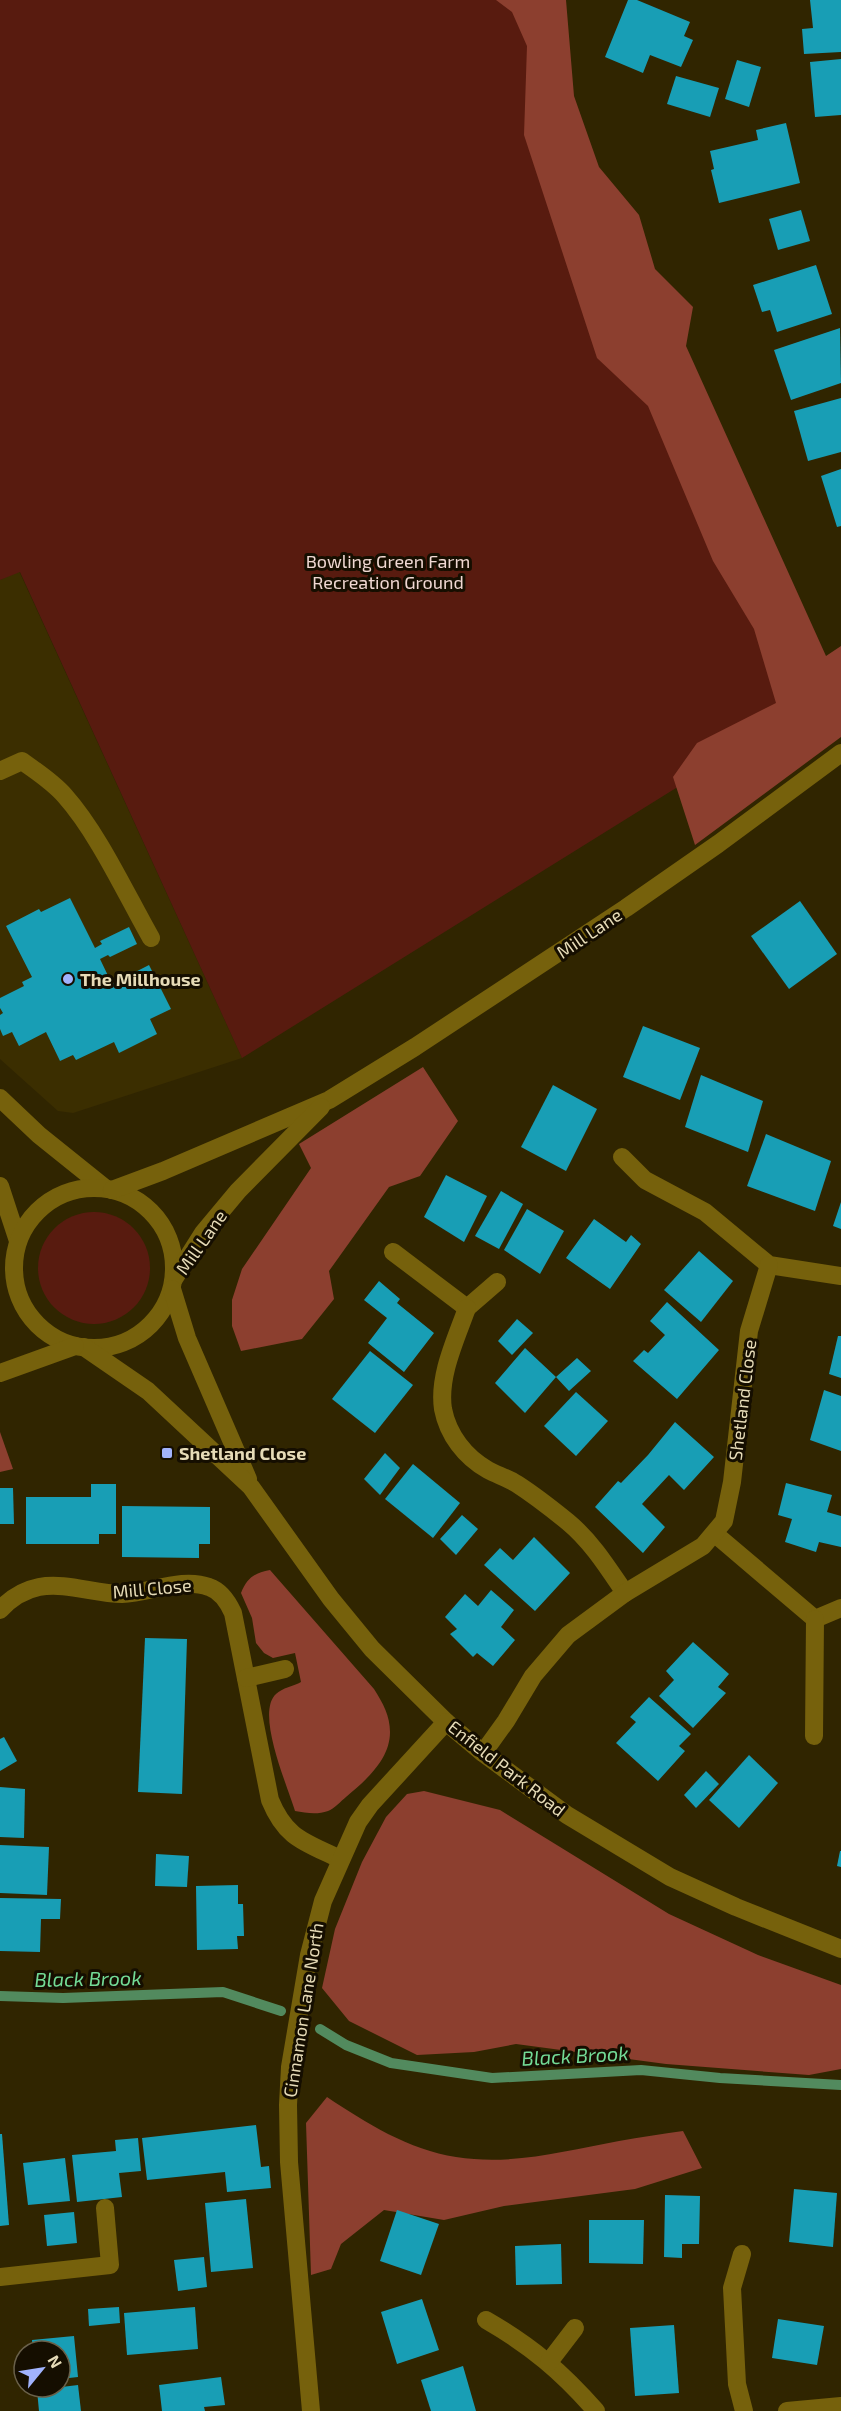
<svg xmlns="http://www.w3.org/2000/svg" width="841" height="2411" font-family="'Exo 2',sans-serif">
  <rect width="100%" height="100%" fill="#302500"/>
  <!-- built -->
  <polygon fill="#3b2e00" points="19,571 242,1058 73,1113 58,1111 0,1059 0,580"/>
  <!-- green -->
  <g fill="#581b0f">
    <polygon points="0,0 520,0 803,709 242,1058 20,572 0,580"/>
    <circle cx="94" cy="1268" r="56"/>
  </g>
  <!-- forest -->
  <g fill="#8c3f2f">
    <polygon points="496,0 566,0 574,96 599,167 639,215 655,269 693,307 686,346 826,656 841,646 841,737 695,845 673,777 697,743 776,703 754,629 713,561 648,406 597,358 524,135 527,46 512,12"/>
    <polygon points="423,1067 458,1121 420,1176 389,1187 329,1271 334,1299 302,1339 241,1351 232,1326 232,1300 242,1269 311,1168 299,1144"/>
    <polygon points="0,1432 13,1469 0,1472"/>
    <path d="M270,1570l104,119c9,14 16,27 16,43 0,28 -25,49 -44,65 -5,4 -12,12 -18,14 -11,4 -22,2 -33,0 -7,-24 -40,-98 -19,-117 6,-6 18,-8 25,-12l-6,-29 -22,5 -9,-5 -8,-10 -4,-25 -11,-25c6,-15 13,-20 29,-23z"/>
    <polygon points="424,1791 500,1810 669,1914 758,1955 841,1985 841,2069 809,2075 666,2064 516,2044 474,2052 417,2055 349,2021 322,1988 335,1929 362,1862 386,1817 407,1794"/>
    <path d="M327,2097c39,26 82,53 129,60 56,9 108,-6 163,-16 21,-4 43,-7 64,-10l19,37 -67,21 -131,17 -60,14 -60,-10 -43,34 -10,25 -20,6 -5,-152z"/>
  </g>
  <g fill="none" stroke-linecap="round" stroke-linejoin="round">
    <!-- stream -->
    <g stroke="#528a5e" stroke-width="10">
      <polyline points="0,1996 63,1998 223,1992 281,2011"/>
      <polyline points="320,2029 346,2045 391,2063 492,2078 641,2070 720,2078 841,2085"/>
    </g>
  </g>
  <!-- building -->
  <g fill="#189eb5">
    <polygon points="628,0 637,0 690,22 684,36 693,40 681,67 650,55 643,73 605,57"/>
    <polygon points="810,0 841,0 841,52 804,54 802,29 813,28"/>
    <polygon points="841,59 841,115 815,117 810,62"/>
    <polygon points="737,60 761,67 749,107 725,99"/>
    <polygon points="676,76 719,88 710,117 667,104"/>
    <polygon points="786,123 800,183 719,203 711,170 714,169 710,151 758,140 756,130"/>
    <polygon points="801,210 810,241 778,250 769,219"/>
    <polygon points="816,265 832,314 777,332 770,310 762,312 753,285"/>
    <polygon points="840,328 841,383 791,400 774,350"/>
    <polygon points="841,398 841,452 808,461 794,411"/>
    <polygon points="841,469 841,526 837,527 821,476"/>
    <polygon points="70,898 95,948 102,944 100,941 129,927 137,944 110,957 108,955 100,959 112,984 149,965 171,1009 150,1019 157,1034 119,1053 114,1042 76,1060 73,1055 60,1061 46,1032 19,1046 12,1032 3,1036 0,1029 0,1015 3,1013 0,1008 0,998 24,986 22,982 32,977 6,926 39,909 41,912"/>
    <polygon points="800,901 837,954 789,989 751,936"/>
    <polygon points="643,1026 700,1048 680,1100 623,1077"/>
    <polygon points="701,1075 763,1101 748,1152 685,1127"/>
    <polygon points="553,1085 597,1109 566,1171 521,1147"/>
    <polygon points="766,1134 831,1161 815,1211 747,1186"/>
    <polygon points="446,1175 487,1196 464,1242 424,1217"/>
    <polygon points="501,1191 523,1204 499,1249 475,1236"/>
    <polygon points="841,1202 841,1229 833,1226"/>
    <polygon points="527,1209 564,1231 540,1274 504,1250"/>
    <polygon points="594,1219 626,1242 631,1235 641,1244 610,1289 566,1258"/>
    <polygon points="699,1251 733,1281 701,1322 664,1290"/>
    <polygon points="379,1281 400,1299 397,1303 434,1333 404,1372 368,1343 387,1318 364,1300"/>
    <polygon points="667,1302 719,1350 677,1399 633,1361 644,1350 648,1353 665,1335 650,1321"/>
    <polygon points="517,1319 533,1333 512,1355 498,1341"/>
    <polygon points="838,1336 841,1336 841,1378 829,1374"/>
    <polygon points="525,1348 556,1377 577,1358 591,1371 569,1391 556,1377 525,1413 495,1383"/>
    <polygon points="370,1351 413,1385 375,1433 332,1399"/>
    <polygon points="824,1390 841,1396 841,1451 810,1440"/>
    <polygon points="576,1392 608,1421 576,1456 544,1426"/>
    <polygon points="675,1422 714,1457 684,1490 669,1475 642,1504 665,1527 643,1553 595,1507 618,1481 621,1483 648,1455"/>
    <polygon points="385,1453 400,1468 380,1495 364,1479"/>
    <polygon points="413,1464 460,1503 433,1538 385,1499"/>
    <polygon points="786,1483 832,1495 827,1512 841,1516 841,1547 819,1542 816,1552 785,1542 792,1519 778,1515"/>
    <polygon points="91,1484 116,1484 116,1534 99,1534 99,1544 26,1544 26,1497 91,1497"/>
    <polygon points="0,1488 13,1488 14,1524 0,1524"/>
    <polygon points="122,1506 210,1507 210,1544 199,1544 199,1558 122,1557"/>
    <polygon points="462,1515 478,1529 456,1555 440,1539"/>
    <polygon points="534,1537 570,1573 535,1611 484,1565 500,1548 513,1560"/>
    <polygon points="491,1590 514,1610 501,1627 515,1640 493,1666 477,1653 473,1657 450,1634 457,1629 445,1617 465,1594 478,1606"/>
    <polygon points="145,1638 187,1639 182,1794 138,1792"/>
    <polygon points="693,1642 729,1674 718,1687 726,1693 693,1728 659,1696 674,1680 666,1671"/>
    <polygon points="649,1697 691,1734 679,1746 685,1751 658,1781 616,1743 636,1722 630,1717"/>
    <polygon points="4,1737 17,1761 0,1771 0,1739"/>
    <polygon points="749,1755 778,1783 739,1828 709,1800"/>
    <polygon points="706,1771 719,1784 696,1808 684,1795"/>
    <polygon points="0,1787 25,1789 24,1838 0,1837"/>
    <polygon points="0,1845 49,1847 47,1895 0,1893"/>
    <polygon points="840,1851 841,1851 841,1867 837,1866"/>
    <polygon points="156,1854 189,1856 187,1887 155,1886"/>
    <polygon points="238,1885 238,1904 243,1904 244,1936 237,1936 238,1949 197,1950 196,1886"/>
    <polygon points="0,1898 61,1899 60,1919 41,1919 40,1952 0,1951"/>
    <polygon points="256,2125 261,2167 269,2166 271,2188 227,2192 225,2172 147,2180 142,2138"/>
    <polygon points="0,2134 2,2134 9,2225 0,2226"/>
    <polygon points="138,2138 141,2171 119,2173 122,2197 77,2202 72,2155 116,2151 115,2140"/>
    <polygon points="65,2158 70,2201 28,2205 23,2163"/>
    <polygon points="794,2189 837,2193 833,2247 789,2242"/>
    <polygon points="665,2195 700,2196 699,2244 682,2244 682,2258 664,2257"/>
    <polygon points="246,2199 253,2268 211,2272 205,2203"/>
    <polygon points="397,2210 439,2224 421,2275 380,2261"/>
    <polygon points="74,2212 77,2243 47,2246 44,2215"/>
    <polygon points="589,2220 644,2220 643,2264 589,2263"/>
    <polygon points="561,2244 562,2284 516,2285 515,2246"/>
    <polygon points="204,2257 207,2287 178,2291 174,2260"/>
    <polygon points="422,2299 439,2350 397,2364 381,2312"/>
    <polygon points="119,2307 120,2323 89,2326 88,2309"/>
    <polygon points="195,2307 198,2349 127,2355 124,2313"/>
    <polygon points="778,2319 824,2326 817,2365 772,2358"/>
    <polygon points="674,2325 679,2393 635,2396 630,2328"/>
    <polygon points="74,2336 78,2377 60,2379 60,2351 33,2351 32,2340"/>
    <polygon points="463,2366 476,2411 431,2411 421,2380"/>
    <polygon points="221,2377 225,2405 204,2407 205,2411 162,2411 159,2385"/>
    <polygon points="78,2385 81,2411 39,2411 37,2390"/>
  </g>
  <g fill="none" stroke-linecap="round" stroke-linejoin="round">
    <!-- minor -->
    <g stroke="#76610c" stroke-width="18">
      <path d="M0,771l22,-10c15,11 31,21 43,35 33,37 61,98 86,142"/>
      <polyline points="0,1098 39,1135 105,1188"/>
      <polyline points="622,1157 645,1180 705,1212 769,1265 841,1276"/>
      <polyline points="0,1186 18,1241"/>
      <circle cx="94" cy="1268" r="80"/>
      <polyline points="112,1190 163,1171 329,1100 415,1047 626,908 718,844 841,753"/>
      <polyline points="393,1252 467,1308 497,1282"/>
      <polyline points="174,1279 203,1233 238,1191 321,1107"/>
      <polyline points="172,1289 187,1338 248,1479"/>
      <path d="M467,1308c-11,31 -29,68 -24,101 5,26 22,48 45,61 9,5 20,8 29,14 17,11 35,25 51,38 24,20 40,46 57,71"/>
      <polyline points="84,1347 148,1391 251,1487 331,1599 372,1649 446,1722 483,1753 567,1815 670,1877 736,1907 841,1949"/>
      <polyline points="0,1373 75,1346"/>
      <polyline points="715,1534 815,1619 841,1608"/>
      <path d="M0,1610c10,-11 24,-20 39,-23 27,-5 56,7 83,7 28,-1 60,-17 87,-7 12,4 19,15 24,26l37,187c16,39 35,42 70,59"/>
      <polyline points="246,1678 285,1669"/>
      <polyline points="814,1736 815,1619"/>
      <polyline points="483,1753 506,1721 533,1676 568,1635 625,1593 703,1546 724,1521 732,1482 749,1331 769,1265"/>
      <polyline points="742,2254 732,2288 737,2384 744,2411"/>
      <polyline points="0,2277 110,2265 105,2208"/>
      <path d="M486,2320c45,26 76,52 110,91"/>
      <polyline points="549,2362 575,2328"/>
      <polyline points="311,2411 289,2162 288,2105 290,2067 309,1955 323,1901 358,1822 370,1805 446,1722"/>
      <polyline points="787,2411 841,2406"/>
    </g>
  </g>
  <!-- markers -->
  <g fill="#a1b3fd" stroke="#150e00" stroke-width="2">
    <circle cx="68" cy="979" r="6"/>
    <rect x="161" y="1447" width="12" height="12" rx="3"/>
  </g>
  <g text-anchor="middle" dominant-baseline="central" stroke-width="6" stroke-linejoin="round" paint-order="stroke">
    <!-- park labels -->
    <g font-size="18" fill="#f0d8d2" stroke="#150e00">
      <text x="388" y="561">Bowling Green Farm<tspan x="388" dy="21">Recreation Ground</tspan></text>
    </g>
    <!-- street labels -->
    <g font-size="18" fill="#e6dbb7" stroke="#150e00">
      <text transform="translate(589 933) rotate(-34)">Mill Lane</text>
      <text transform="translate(201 1242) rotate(-55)">Mill Lane</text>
      <text transform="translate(742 1400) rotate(-83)">Shetland Close</text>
      <text transform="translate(152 1588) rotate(-5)">Mill Close</text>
      <text transform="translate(507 1768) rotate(38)">Enfield Park Road</text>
      <text transform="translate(303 2010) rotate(-81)">Cinnamon Lane North</text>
    </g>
    <!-- poi labels -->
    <g font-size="18" font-weight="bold" fill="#e6dbb7" stroke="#150e00" text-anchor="start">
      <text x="80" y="979">The Millhouse</text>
      <text x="179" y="1453">Shetland Close</text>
    </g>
    <!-- water labels -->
    <g font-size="20" font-style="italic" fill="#73db96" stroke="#150e00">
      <text transform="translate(88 1978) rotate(-1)">Black Brook</text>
      <text transform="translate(575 2055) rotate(-3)">Black Brook</text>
    </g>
  </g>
  <!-- north arrow -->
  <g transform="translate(42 2369) rotate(60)"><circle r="28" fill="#150e00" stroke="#696049" stroke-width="1.5"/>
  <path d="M0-4.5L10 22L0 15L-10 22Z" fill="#a1b3fd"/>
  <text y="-9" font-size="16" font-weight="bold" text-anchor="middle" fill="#e6dbb7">N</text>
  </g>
</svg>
